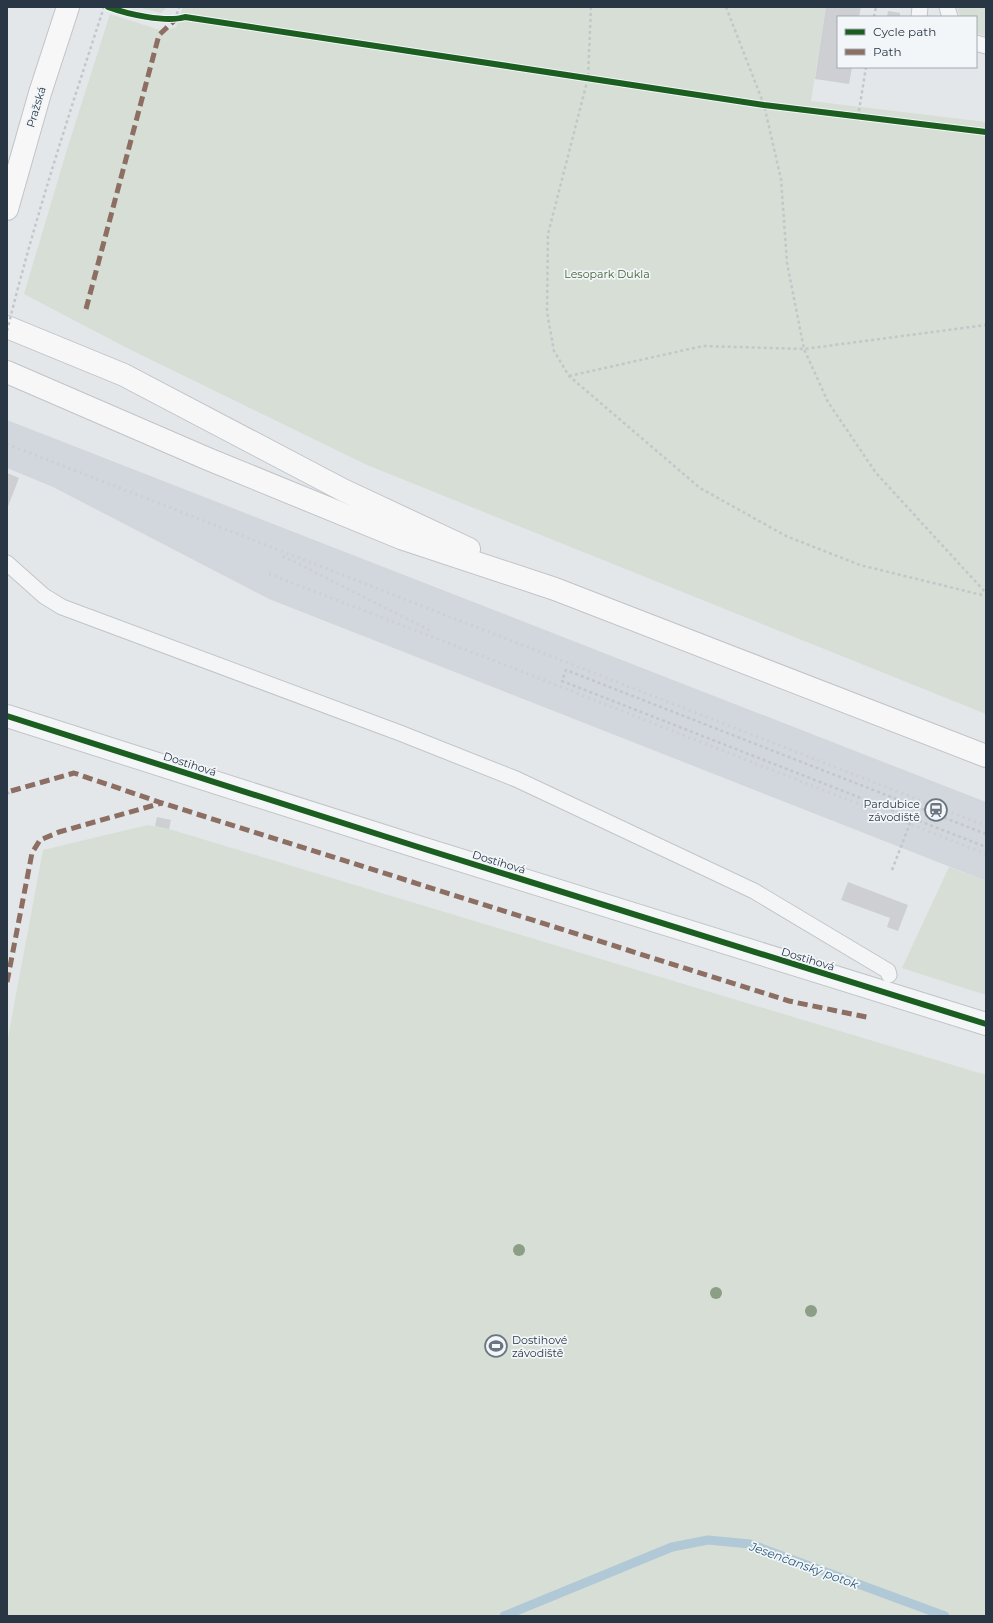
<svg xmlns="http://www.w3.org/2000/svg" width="993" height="1623" font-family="Montserrat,sans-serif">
  <rect width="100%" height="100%" fill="#e4e7ea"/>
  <!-- built -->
  <polygon fill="#d2d7dd" points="7,420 986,802 986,881 269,599 53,487 7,468"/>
  <!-- green -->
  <g fill="#d6ded5">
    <polygon points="137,7 167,7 161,13"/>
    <polygon points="183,7 826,7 811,101 986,122 986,714 367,465 127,348 24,294 69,143 110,14 163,31 176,27"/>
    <polygon points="957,7 986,7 986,36 976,33 976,17 960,17"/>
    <polygon points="148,825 169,829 986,1075 986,1616 7,1616 7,1043 43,850"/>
    <polygon points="949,867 986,881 986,995 902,968"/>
  </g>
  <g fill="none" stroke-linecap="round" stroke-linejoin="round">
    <!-- stream -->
    <polyline stroke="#b1c8d6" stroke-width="9" points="504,1616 672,1547 708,1540 750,1544 945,1616"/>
  </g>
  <!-- building -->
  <g fill="#cdcfd2">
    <polygon points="826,7 861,7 859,17 838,17 838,67 852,67 849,84 815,79"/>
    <polygon points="888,11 900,13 900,17 887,17"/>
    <polygon points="7,473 19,478 7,509"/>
    <polygon points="157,817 171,820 169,829 155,826"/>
    <polygon points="848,882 908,905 898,931 887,927 890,918 841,900"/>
  </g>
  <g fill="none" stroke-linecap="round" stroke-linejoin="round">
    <!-- lane casing -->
    <g stroke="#c2c5c8" stroke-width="17">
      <g id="lane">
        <polyline points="947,7 950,17"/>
        <polyline points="919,17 920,7"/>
        <polyline points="976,43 986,46"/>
        <polyline points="7,563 44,596 62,607 400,733 516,779 754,891 888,971 889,975"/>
      </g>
    </g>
    <!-- street casing -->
    <g stroke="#c2c5c8" stroke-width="24">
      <polyline id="street" points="7,716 415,846 986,1024"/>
    </g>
    <!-- primary casing -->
    <g stroke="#c0c4c8" stroke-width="24">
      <g id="primary">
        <polyline points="7,209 40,93 68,7"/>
        <polyline points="7,327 124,375 343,490 469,549"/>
        <polyline points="7,372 208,459 401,538 555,589 986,756"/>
      </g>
    </g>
    <!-- path -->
    <g stroke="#c3c7c9" stroke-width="2.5" stroke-dasharray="3 3" stroke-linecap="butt">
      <polyline points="108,7 118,11"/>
      <polyline points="591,7 588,78 548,234 547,312 554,351 569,376 700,488 786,536 860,565 986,596"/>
      <polyline points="726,7 764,105 781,179 787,263 804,349 828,402 876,473 986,593"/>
      <polyline points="874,17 876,7"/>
      <polyline points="175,20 179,7"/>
      <polyline points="858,117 866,67"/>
      <polyline points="569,376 703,346 804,349 986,325"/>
      <polyline points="7,794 11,791"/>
      <polyline points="986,834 566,670 562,681 986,847"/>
      <polyline points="892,870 912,818"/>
    </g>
    <!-- lane -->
    <use href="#lane" stroke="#f4f5f6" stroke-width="15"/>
    <!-- street -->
    <use href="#street" stroke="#f4f5f6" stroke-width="22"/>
    <!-- primary -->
    <use href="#primary" stroke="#f7f7f8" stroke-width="22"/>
    <!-- rail -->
    <g stroke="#cdcfd1" stroke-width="3" stroke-dasharray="2 4" stroke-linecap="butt">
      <polyline points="7,444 986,826"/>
      <polyline points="283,556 431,631"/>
      <polyline points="269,574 495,661 986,854"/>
    </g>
    <!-- path-bridge -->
    <path stroke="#c3c7c9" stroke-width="2.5" stroke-dasharray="3 3" stroke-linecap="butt" d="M7,331c27,-110 62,-217 97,-324"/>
    <!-- quiet -->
    <g stroke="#8d6e63" stroke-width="5" stroke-dasharray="10 5" stroke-linecap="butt">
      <polyline points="86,309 159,35 175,20"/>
      <polyline points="11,791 74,773 162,803 789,1001 871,1018"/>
      <polyline points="7,982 32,853 40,840 59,832 162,803"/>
    </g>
    <!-- cycleway casing -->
    <g stroke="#f2f6f9" stroke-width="8">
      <g id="cycleway">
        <path d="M108,7c19,7 58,16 77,10l579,88 222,27"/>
        <polyline points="7,716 415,846 986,1024"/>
      </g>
    </g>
    <!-- cycleway -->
    <use href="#cycleway" stroke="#1b5e20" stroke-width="6"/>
  </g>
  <!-- trees -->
  <g fill="#8c9e86">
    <circle cx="519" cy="1250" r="6"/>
    <circle cx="716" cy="1293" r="6"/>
    <circle cx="811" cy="1311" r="6"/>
  </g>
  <!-- icons -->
  <defs>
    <g id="station-ring" transform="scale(1.15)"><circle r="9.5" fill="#f2f6f9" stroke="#6a757f" stroke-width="1.5"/><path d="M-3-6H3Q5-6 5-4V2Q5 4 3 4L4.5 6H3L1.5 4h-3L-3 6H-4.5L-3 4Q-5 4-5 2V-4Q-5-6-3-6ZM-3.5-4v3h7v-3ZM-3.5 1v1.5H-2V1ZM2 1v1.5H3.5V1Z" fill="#6a757f"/></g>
    <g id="stadium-ring" transform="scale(1.15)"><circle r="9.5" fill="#f2f6f9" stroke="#6a757f" stroke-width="1.5"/><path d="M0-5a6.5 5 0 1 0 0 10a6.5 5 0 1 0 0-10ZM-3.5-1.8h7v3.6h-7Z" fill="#6a757f"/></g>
  </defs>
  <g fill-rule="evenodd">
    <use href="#station-ring" x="936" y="810"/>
    <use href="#stadium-ring" x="496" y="1346"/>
  </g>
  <g text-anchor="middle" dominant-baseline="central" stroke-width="3.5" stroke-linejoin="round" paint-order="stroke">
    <!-- street labels -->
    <g font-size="11" fill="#293745" stroke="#f2f6f9">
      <text transform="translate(36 107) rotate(-73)">Pražská</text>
      <text transform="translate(190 764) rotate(18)">Dostihová</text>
      <text transform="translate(499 862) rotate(17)">Dostihová</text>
      <text transform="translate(808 959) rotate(17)">Dostihová</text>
    </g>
    <!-- park labels -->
    <g font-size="11" fill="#446235" stroke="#f2f6f9">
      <text x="607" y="274">Lesopark Dukla</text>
    </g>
    <!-- poi labels -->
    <g font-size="11" fill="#293745" stroke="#f2f6f9" text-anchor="end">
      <text x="920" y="804">Pardubice<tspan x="920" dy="13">závodiště</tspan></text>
      <text x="512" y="1340" text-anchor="start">Dostihové<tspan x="512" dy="13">závodiště</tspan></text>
    </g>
    <!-- water labels -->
    <g font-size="12" font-style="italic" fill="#2f5d7d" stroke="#f2f6f9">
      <text transform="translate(804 1565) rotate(20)">Jesenčanský potok</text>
    </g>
  </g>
  <!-- border -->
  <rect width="993" height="1623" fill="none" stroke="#293745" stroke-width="16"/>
  <!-- legend -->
  <rect x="837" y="16" width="140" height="52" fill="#f2f6f9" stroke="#a2aab1"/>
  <rect x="845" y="29" width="20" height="6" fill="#1b5e20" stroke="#a2aab1"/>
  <text x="873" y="36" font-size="12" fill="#293745">Cycle path</text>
  <rect x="845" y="49" width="20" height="6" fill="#8d6e63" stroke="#a2aab1"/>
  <text x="873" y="56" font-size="12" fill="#293745">Path</text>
</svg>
